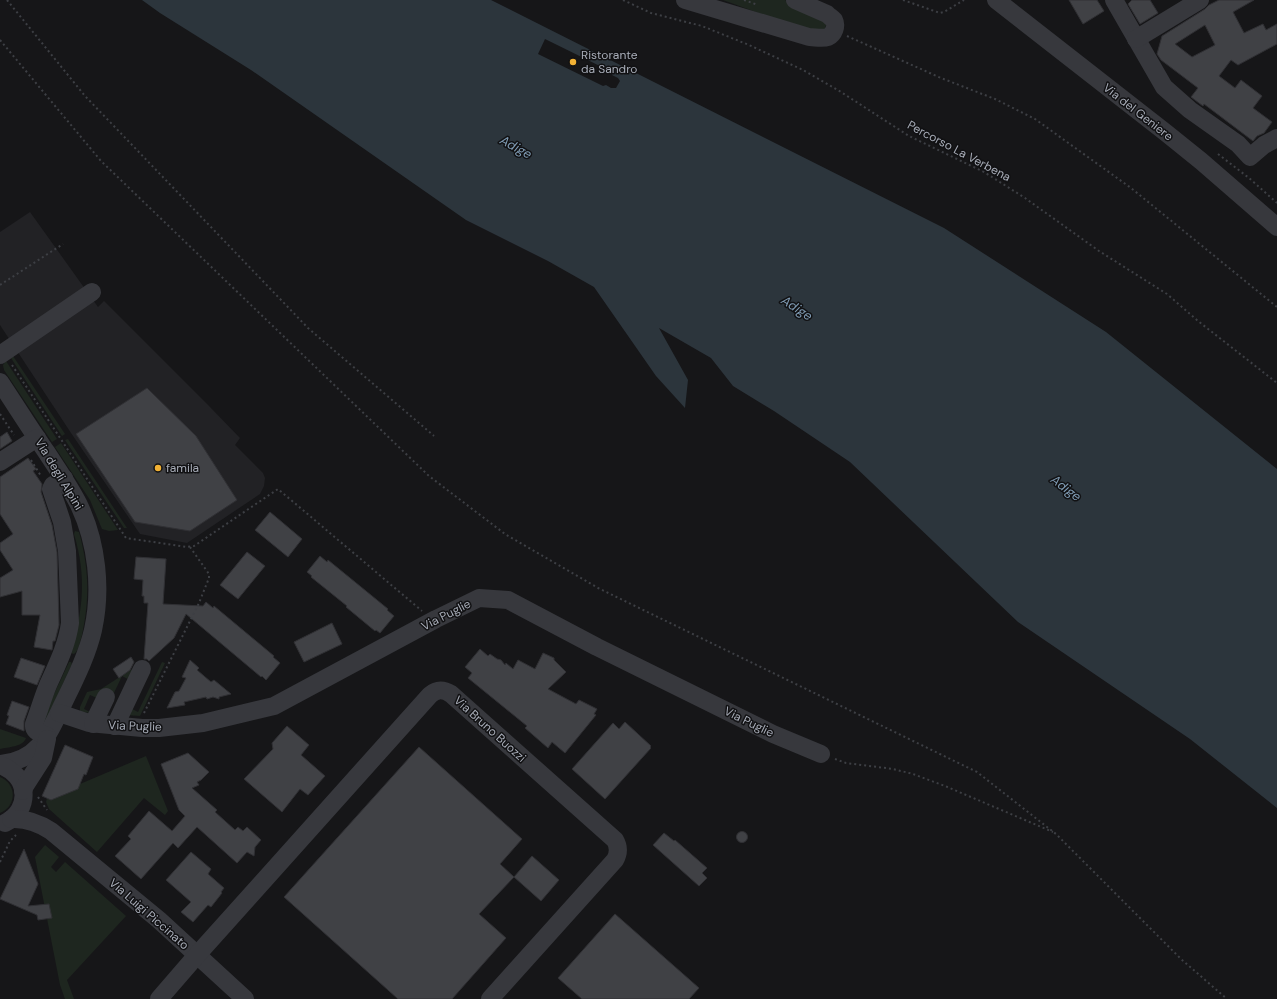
<svg xmlns="http://www.w3.org/2000/svg" width="1277" height="999" font-family="'DM Sans',sans-serif">
  <rect width="100%" height="100%" fill="#161618"/>
  <!-- built -->
  <polygon fill="#222225" points="30,212 98,307 104,301 209,406 240,438 235,445 263,473 265,478 264,486 260,494 187,543 140,534 71,433 0,325 0,232"/>
  <!-- green -->
  <g fill="#1e261f">
    <polygon points="723,0 785,0 806,9 827,23 823,33 813,33"/>
    <polygon points="13,356 65,434 62,436 11,358"/>
    <polygon points="6,361 57,439 52,442 4,370 3,365"/>
    <polygon points="68,439 127,528 124,528 65,440"/>
    <polygon points="61,443 118,530 109,531 102,529 90,500 55,447"/>
    <path d="M75,531l4,1c10,37 11,66 3,103 -2,6 -3,16 -8,19l-3,-1c12,-44 16,-75 3,-119z"/>
    <polygon points="69,662 71,662 72,664 43,727 39,726"/>
    <polygon points="162,662 165,663 140,716 127,715 130,708 138,712"/>
    <polygon points="137,666 130,680 122,676 113,695 99,699 90,695 84,709 92,713 80,712 80,707 87,692 101,689"/>
    <path d="M0,729l26,9c-3,9 -18,9 -26,11z"/>
    <polygon points="146,756 168,811 165,815 144,798 97,852 49,809 46,802 47,798"/>
    <path d="M0,777c17,7 17,29 0,36z"/>
    <polygon points="45,845 59,857 51,867 56,872 65,862 126,916 67,980 74,999 65,999 60,985 35,857"/>
  </g>
  <!-- water -->
  <polygon fill="#2c353c" points="142,0 491,0 944,228 1106,332 1277,469 1277,808 1190,739 1018,622 850,462 774,411 733,386 711,358 659,328 688,380 685,408 656,376 594,287 548,261 466,220 251,70 160,13"/>
  <!-- pier -->
  <polygon fill="#161618" points="545,39 610,71 612,75 618,78 620,81 616,88 611,88 606,85 603,86 538,54"/>
  <!-- building -->
  <g fill="#404145" stroke="#303034" fill-rule="evenodd">
    <polygon points="1069,0 1097,0 1104,11 1083,24"/>
    <polygon points="1132,0 1150,0 1158,13 1140,24 1128,4"/>
    <path d="M1219,0h35l-21,12 11,21 19,-9 3,6 11,-6v20l-39,21 -7,-5 -12,16 16,12 6,-8 21,16 -9,12 19,14 -8,11 -7,3 -4,5 -49,-37 -1,2 -12,-9 7,-9 -37,-28 -4,-6 5,-18 43,-27 4,-4zM1205,25l10,20 -23,12 -17,-13z"/>
    <polygon points="147,388 196,436 237,500 190,531 135,522 76,434"/>
    <polygon points="7,432 12,441 0,449 0,437"/>
    <polygon points="28,458 36,469 33,471 42,484 41,492 52,525 57,552 59,625 55,641 53,641 52,650 34,647 40,615 22,615 22,591 0,597 0,578 13,570 0,550 0,543 13,534 0,514 0,477"/>
    <polygon points="270,512 302,539 288,557 255,530"/>
    <polygon points="247,552 265,566 238,599 220,585"/>
    <polygon points="320,556 327,562 328,560 388,609 387,610 394,616 380,633 376,630 375,631 346,607 347,606 311,577 312,576 307,572"/>
    <polygon points="136,557 166,559 163,604 203,606 206,602 213,608 214,606 274,656 273,657 280,663 266,680 262,676 261,677 186,614 174,638 149,661 147,659 144,659 148,603 144,603 144,596 142,596 143,580 134,579"/>
    <polygon points="332,623 342,644 304,662 294,642"/>
    <polygon points="480,649 488,656 490,654 497,659 501,660 505,665 506,663 513,669 518,660 535,669 543,653 554,658 554,660 566,672 548,689 576,704 579,700 597,709 594,714 596,715 565,753 552,742 548,748 525,728 527,726 468,678 472,673 465,667"/>
    <polygon points="131,657 134,662 130,670 119,678 113,669"/>
    <polygon points="21,658 45,666 37,685 14,677"/>
    <polygon points="190,660 199,668 197,670 211,682 214,680 231,694 219,697 219,699 213,697 207,699 206,697 184,702 185,705 167,708 175,692 179,691 186,678 182,677"/>
    <polygon points="12,701 29,707 24,721 24,731 6,724 9,716 7,715"/>
    <polygon points="625,722 651,746 650,747 651,748 605,799 572,769 613,723 619,729"/>
    <polygon points="287,726 309,745 301,755 325,776 308,795 300,789 282,812 244,779 273,749 272,743"/>
    <polygon points="65,745 93,757 86,775 84,774 78,789 51,800 42,796"/>
    <polygon points="419,747 522,839 500,864 514,877 479,914 506,938 452,999 398,999 284,897"/>
    <polygon points="188,753 209,772 201,780 197,782 199,785 192,788 217,810 215,812 235,830 238,827 243,831 247,827 261,840 255,847 254,856 247,852 237,863 197,827 178,848 173,843 141,879 115,856 131,839 128,836 149,811 172,831 185,816 179,810 161,764"/>
    <circle cx="742" cy="837" r="5.5"/>
    <polygon points="664,833 674,841 675,840 707,868 702,873 707,878 699,886 653,845"/>
    <polygon points="24,849 38,884 28,906 49,904 52,918 38,920 37,915 0,899"/>
    <polygon points="191,852 211,869 208,874 224,888 221,892 222,893 211,907 208,905 193,922 181,912 191,902 166,880"/>
    <polygon points="532,856 559,880 541,901 514,877"/>
    <polygon points="615,914 699,988 689,999 582,999 558,978"/>
  </g>
  <g fill="none" stroke-linecap="round" stroke-linejoin="round">
    <!-- path -->
    <g stroke="#3d3f44" stroke-width="2" stroke-dasharray="2 3" stroke-linecap="butt">
      <polyline points="7,0 85,96 308,328 434,436"/>
      <polyline points="623,0 651,13 702,26 749,45 803,70 841,92 909,136 984,172 1025,198 1099,251 1167,294 1198,321 1277,383"/>
      <polyline points="744,0 758,5"/>
      <polyline points="903,0 940,13 944,12 964,0"/>
      <polyline points="847,36 941,78 995,99 1035,119 1131,188 1277,307"/>
      <polyline points="0,40 101,161 429,476 505,534 598,588 977,772 1056,834 1181,959 1227,999"/>
      <polyline points="1218,154 1249,178 1277,203"/>
      <polyline points="0,285 63,244"/>
      <polyline points="12,365 126,538 187,547 194,546 278,489 422,611"/>
      <polyline points="0,414 14,435"/>
      <polyline points="31,460 41,476"/>
      <polyline points="144,713 199,603 209,578 209,574 190,547"/>
      <polyline points="835,759 846,763 893,769 913,774 945,786 1053,832"/>
      <polyline points="38,797 47,810"/>
      <polyline points="0,862 10,841 16,835"/>
    </g>
    <!-- minor -->
    <g stroke="#37383d" stroke-width="18">
      <path d="M685,0l124,37c6,0 13,2 19,0 6,-3 9,-11 6,-17 -2,-2 -5,-4 -7,-6l-32,-14"/>
      <polyline points="996,0 1165,132 1201,161 1277,227"/>
      <polyline points="1114,0 1164,87 1190,110 1238,144 1250,157 1264,145 1277,138"/>
      <polyline points="1136,39 1200,0"/>
      <polyline points="0,355 92,292"/>
      <path d="M0,382c16,24 31,48 47,71 11,17 23,34 32,52 18,38 23,84 14,125 -6,26 -19,51 -31,76 -14,30 -25,55 -62,58"/>
      <polyline points="0,462 37,438"/>
      <polyline points="59,713 89,723 142,728 159,728 203,723 274,706 436,619 479,598 508,600 597,647 773,734 821,754"/>
      <polyline points="93,724 106,697"/>
      <polyline points="115,726 142,669"/>
      <path d="M47,736c-7,-3 -14,-4 -13,-12 5,-13 9,-27 14,-39 9,-20 19,-40 22,-62l-3,-72 -5,-29 -11,-33 2,-4 11,-7"/>
      <path d="M0,765c29,10 32,44 5,58"/>
      <polyline points="23,791 25,786 43,758 47,739"/>
      <path d="M11,819c15,-1 28,4 40,12l108,89 86,79"/>
      <path d="M159,999l38,-44 233,-260c7,-6 13,-6 21,-1l164,146c4,7 4,13 0,20l-125,139"/>
    </g>
  </g>
  <!-- markers -->
  <g fill="#f2b134" stroke="#111113" stroke-width="1.5">
    <circle cx="573" cy="62" r="4"/>
    <circle cx="158" cy="468" r="4"/>
  </g>
  <g text-anchor="middle" dominant-baseline="central" stroke-width="3" stroke-linejoin="round" paint-order="stroke">
    <!-- poi labels -->
    <g font-size="12" fill="#a8adb8" stroke="#111113" text-anchor="start">
      <text x="581" y="55">Ristorante<tspan x="581" dy="14">da Sandro</tspan></text>
      <text x="166" y="468">famila</text>
    </g>
    <!-- street labels -->
    <g font-size="12" fill="#a8adb8" stroke="#111113">
      <text transform="translate(1138 112) rotate(38)">Via del Geniere</text>
      <text transform="translate(959 151) rotate(28)">Percorso La Verbena</text>
      <text transform="translate(59 474) rotate(59)">Via degli Alpini</text>
      <text transform="translate(446 615) rotate(-27)">Via Puglie</text>
      <text transform="translate(749 722) rotate(26)">Via Puglie</text>
      <text transform="translate(135 726) rotate(2)">Via Puglie</text>
      <text transform="translate(490 729) rotate(42)">Via Bruno Buozzi</text>
      <text transform="translate(149 914) rotate(41)">Via Luigi Piccinato</text>
    </g>
    <!-- water labels -->
    <g font-size="13" font-style="italic" fill="#7f9bb3" stroke="#111113">
      <text transform="translate(516 147) rotate(29)">Adige</text>
      <text transform="translate(797 308) rotate(33)">Adige</text>
      <text transform="translate(1066 488) rotate(37)">Adige</text>
    </g>
  </g>
</svg>
